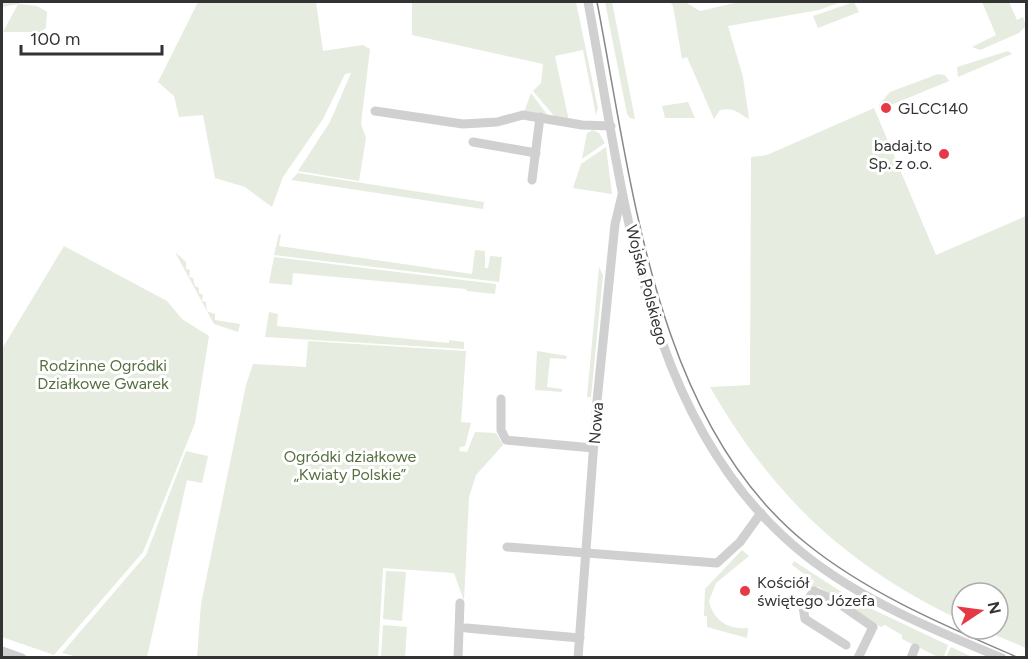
<svg xmlns="http://www.w3.org/2000/svg" width="1028" height="659" font-family="Figtree,sans-serif">
  <rect width="100%" height="100%" fill="#fff"/>
  <!-- green -->
  <g fill="#e6ecdf">
    <polygon points="2,2 19,2 19,4 37,6 47,12 46,28 40,32 3,32 18,4 2,7"/>
    <polygon points="198,2 316,2 323,51 363,45 370,49 361,124 366,138 359,181 298,171 330,122 351,73 345,74 323,119 283,177 272,207 245,187 215,178 203,115 179,117 174,96 158,82"/>
    <polygon points="412,2 576,2 598,108 596,115 583,50 555,56 569,121 555,117 533,91 541,83 543,64 412,35"/>
    <polygon points="605,2 612,2 635,119 630,118 627,114"/>
    <path d="M670,2h15l15,9 39,-9h102l-22,8 -91,16 15,51 6,42c-11,-6 -15,-12 -29,-9l-6,9 -27,-62 -5,2 -9,-53z"/>
    <polygon points="854,2 859,12 818,28 813,16"/>
    <polygon points="982,2 1009,2 1017,20 1023,17 1026,26 1019,33 980,50 972,47 996,35"/>
    <polygon points="1008,51 1012,54 958,77 957,67"/>
    <polygon points="938,74 945,75 949,81 879,110 879,105 890,92"/>
    <polygon points="531,93 549,117 524,112"/>
    <polygon points="688,102 695,118 665,118 662,106"/>
    <path d="M874,108l62,147 90,-39v432l-45,-19h17v-36h-36v28c-115,-55 -188,-123 -252,-234l40,-2 1,-228 16,-2z"/>
    <polygon points="593,130 599,133 605,143 582,159 587,133"/>
    <polygon points="606,147 612,194 573,188 581,164"/>
    <polygon points="298,173 484,202 483,209 291,180"/>
    <polygon points="279,234 281,234 279,246 472,274 475,250 485,251 485,268 488,268 490,256 502,257 499,282 274,255"/>
    <polygon points="64,246 167,301 182,319 209,336 195,423 143,552 54,655 2,637 2,349"/>
    <polygon points="175,252 186,262 186,269 190,270 189,277 193,278 195,286 199,288 199,293 203,295 202,301 206,302 207,311 215,314 215,320 240,324 238,332 214,324"/>
    <polygon points="274,257 496,284 495,294 467,291 466,289 293,273 292,285 269,283"/>
    <polygon points="599,267 603,275 591,397 587,397"/>
    <polygon points="269,312 278,314 277,326 449,343 449,340 464,342 464,349 265,337"/>
    <polygon points="308,341 466,351 461,422 471,423 465,446 460,447 459,451 467,452 475,432 496,433 503,445 476,475 469,497 464,601 454,573 383,568 378,657 197,657 201,604 246,385 253,364 306,367"/>
    <polygon points="537,351 567,356 566,359 550,358 547,387 562,389 562,392 535,390"/>
    <polygon points="186,451 208,456 202,483 187,480 147,657 78,657 62,653 146,555"/>
    <path d="M742,550l7,6 -33,27 -7,18c4,19 19,29 39,27l-1,10 -40,-11v-11h-3l1,-27z"/>
    <polygon points="794,561 857,602 948,645 944,657 938,657 902,639 902,635 885,625 881,627 819,587 815,587 805,600 814,581 792,565"/>
    <polygon points="386,571 406,572 402,621 383,619"/>
    <polygon points="383,625 407,627 405,657 381,657"/>
    <polygon points="951,647 972,657 946,657"/>
  </g>
  <g fill="none" stroke-linecap="round" stroke-linejoin="round">
    <!-- minor -->
    <g stroke="#d0d0d0" stroke-width="9">
      <path d="M588,2c36,190 54,424 217,553 58,46 129,75 197,103"/>
      <polyline points="375,111 463,124 497,122 523,115 582,125 611,126"/>
      <polyline points="473,142 536,153"/>
      <polyline points="532,180 540,117"/>
      <polyline points="501,399 501,430 506,440 593,448"/>
      <polyline points="507,547 717,563 740,542 761,513"/>
      <polyline points="466,628 580,638"/>
      <polyline points="846,645 805,619 803,607 814,591 834,600 873,627 858,658"/>
      <polyline points="2,651 22,658"/>
      <polyline points="458,658 460,603"/>
      <polyline points="578,658 597,401 615,224 622,195"/>
      <polyline points="911,658 915,648"/>
    </g>
    <!-- tram -->
    <path stroke="#888" stroke-width="1.5" d="M597,2c35,179 57,420 210,542 62,50 139,82 212,114"/>
  </g>
  <!-- markers -->
  <g fill="#e63946" stroke="#fff" stroke-width="2">
    <circle cx="886" cy="108" r="6"/>
    <circle cx="944" cy="154" r="6"/>
    <circle cx="745" cy="591" r="6"/>
  </g>
  <g text-anchor="middle" dominant-baseline="central" stroke-width="6" stroke-linejoin="round" paint-order="stroke">
    <!-- poi labels -->
    <g font-size="16" fill="#333" stroke="#fff" text-anchor="start">
      <text x="898" y="108">GLCC140</text>
      <text x="932" y="145" text-anchor="end">badaj.to<tspan x="932" dy="18">Sp. z o.o.</tspan></text>
      <text x="757" y="582">Kościół<tspan x="757" dy="18">świętego Józefa</tspan></text>
    </g>
    <!-- street labels -->
    <g font-size="16" fill="#333" stroke="#fff">
      <text transform="translate(647 285) rotate(75)">Wojska Polskiego</text>
      <text transform="translate(596 423) rotate(-85)">Nowa</text>
    </g>
    <!-- park labels -->
    <g font-size="16" fill="#56703f" stroke="#fff">
      <text x="103" y="365">Rodzinne Ogródki<tspan x="103" dy="18">Działkowe Gwarek</tspan></text>
      <text x="350" y="456">Ogródki działkowe<tspan x="350" dy="18">„Kwiaty Polskie”</tspan></text>
    </g>
  </g>
  <!-- border -->
  <rect width="1028" height="659" fill="none" stroke="#333333" stroke-width="6"/>
  <!-- north arrow -->
  <g transform="translate(980 611) rotate(77)"><circle r="28" fill="#ffffff" stroke="#adadad" stroke-width="1.5"/>
  <path d="M0-4.5L10 22L0 15L-10 22Z" fill="#e63946"/>
  <text y="-9" font-size="16" font-weight="bold" text-anchor="middle" fill="#333333">N</text>
  </g>
  <!-- scale -->
  <path d="M21 45v9h141v-9" fill="none" stroke="#333333" stroke-width="3"/>
  <text x="30" y="45" font-size="18" fill="#333333" stroke="#ffffff" stroke-width="4.5" paint-order="stroke">100 m</text>
</svg>
